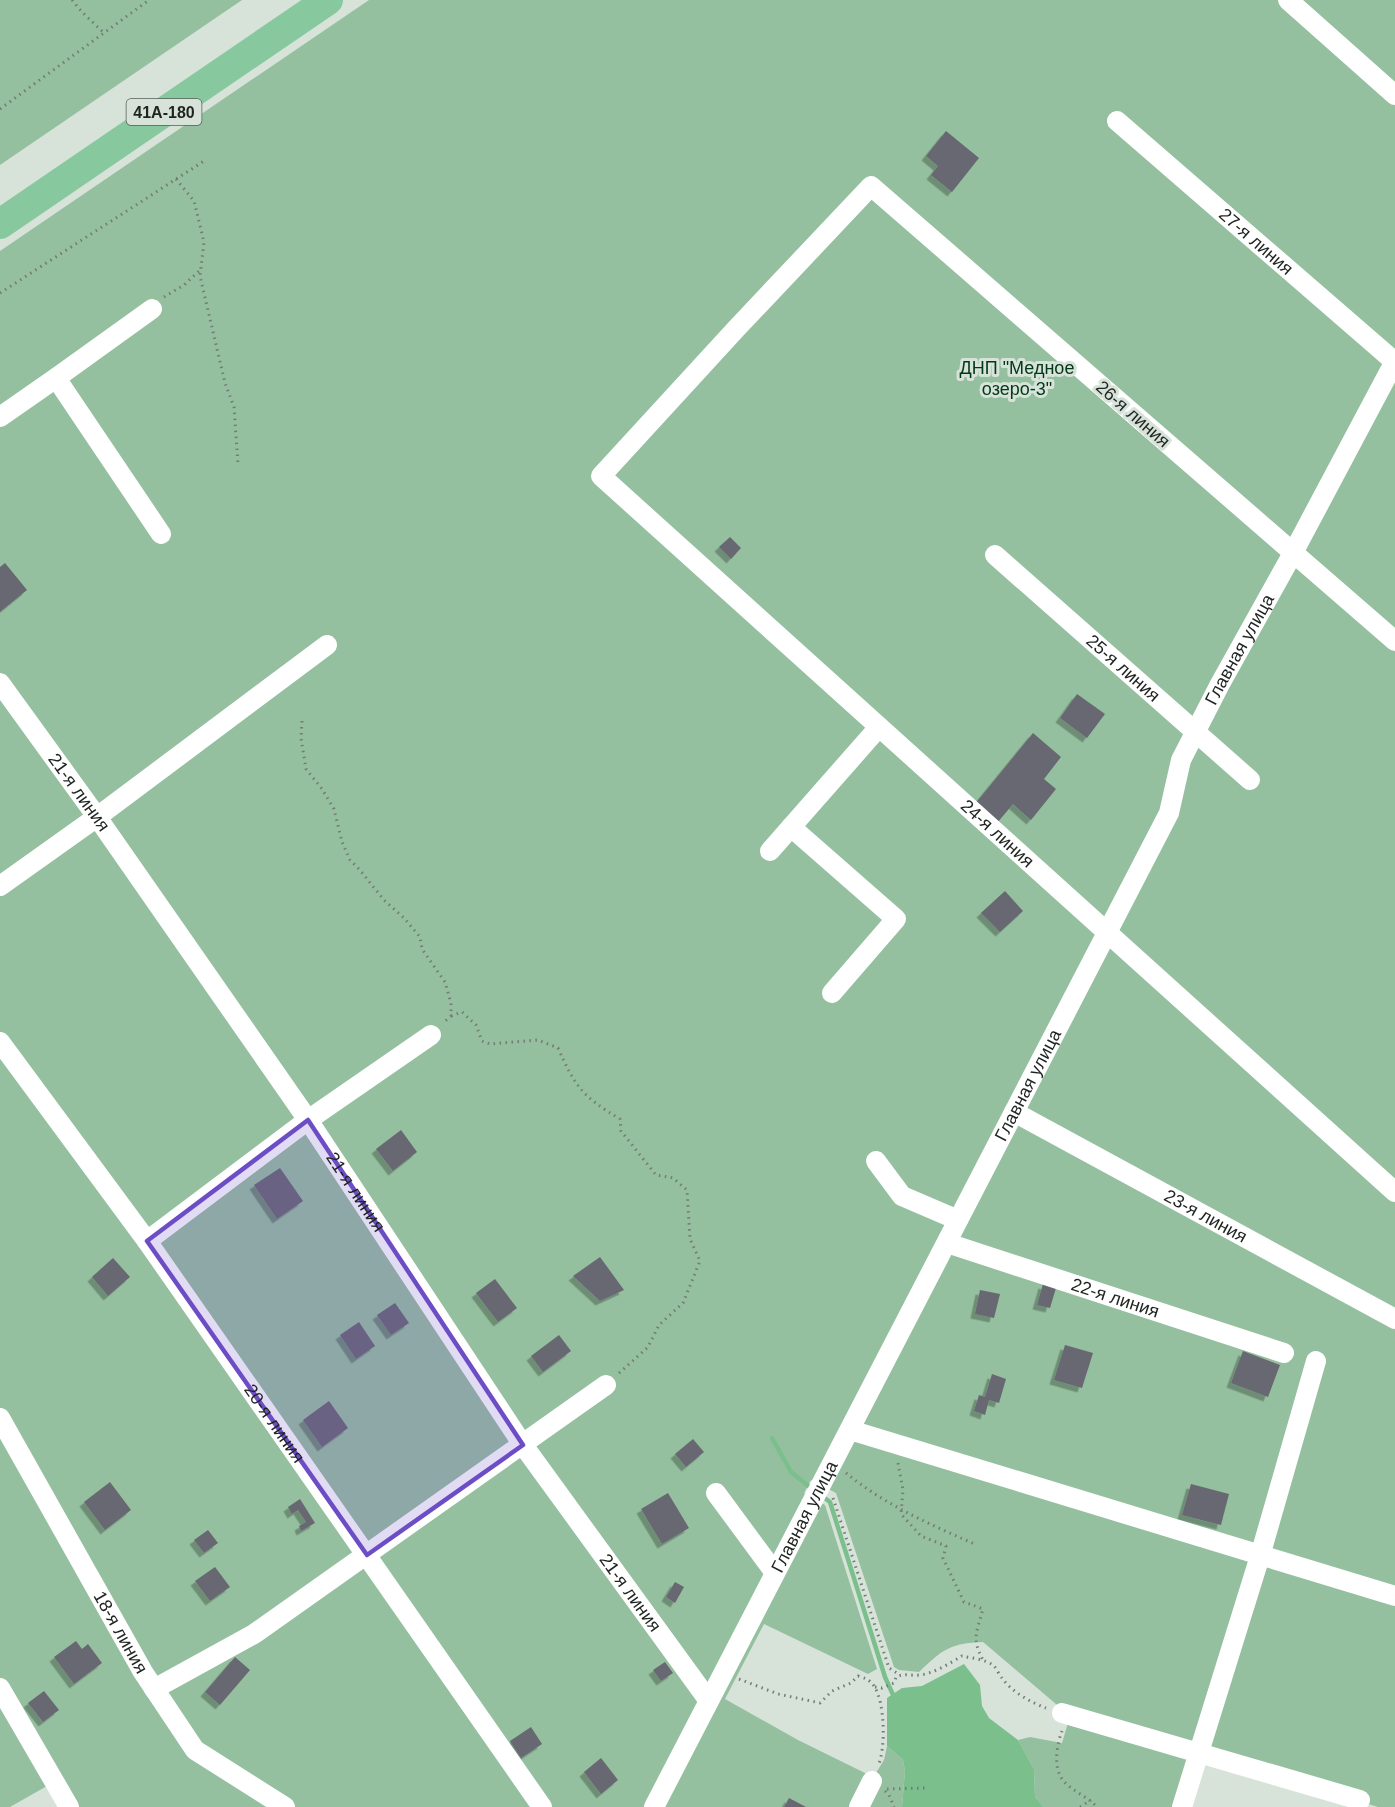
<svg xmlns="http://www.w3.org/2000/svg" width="1395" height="1807" font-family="Arial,sans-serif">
  <defs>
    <filter id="shadow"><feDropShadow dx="-4.5" dy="4.5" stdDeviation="0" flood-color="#0004"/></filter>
  </defs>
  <rect width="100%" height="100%" fill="#d7e3d9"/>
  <!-- green -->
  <g fill="#95c09f">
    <polygon points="0,0 242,0 0,165"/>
    <path d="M369,0h1026v1807h-17l-179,-54 -17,54h-138l-9,-10 -1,-28 -16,-29 12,-3 32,6 8,-27 -87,-74c-33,1 -41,8 -64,30l-20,-2 -5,-3 -58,-174 -25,-13 -7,13 21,12 52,164 -9,5 -104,-50 -39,75 73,41 67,33 6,8 13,-21 3,-14 16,14 2,11 -3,36h-833l-15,-25 -44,25h-10v-1556z"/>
  </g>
  <!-- water -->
  <polygon fill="#7bbf8d" points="964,1664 980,1685 982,1706 989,1718 1018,1740 1034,1769 1035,1797 1044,1807 902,1807 905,1771 903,1760 887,1746 887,1698 902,1688 922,1686"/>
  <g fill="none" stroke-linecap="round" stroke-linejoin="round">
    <!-- stream -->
    <g stroke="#7bbf8d" stroke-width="4.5">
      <polyline points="772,1438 791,1472 811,1488"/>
      <polyline points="822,1496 830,1502 885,1677 894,1697"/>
    </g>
  </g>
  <!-- building -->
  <g fill="#686772" filter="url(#shadow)">
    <polygon points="946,131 979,158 952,192 931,175 938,166 926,156"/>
    <polygon points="730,537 741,548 731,559 719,547"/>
    <polygon points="5,563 27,590 0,612 0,567"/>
    <polygon points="1077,694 1105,714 1087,738 1060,718"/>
    <polygon points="1033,733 1061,757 1044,779 1056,789 1031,820 1013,804 997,823 975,804"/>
    <polygon points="1005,891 1023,911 1000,932 981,913"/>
    <polygon points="401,1130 417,1152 393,1171 376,1149"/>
    <polygon points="280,1168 303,1201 277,1219 254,1185"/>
    <polygon points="600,1257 624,1290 600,1301 573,1276"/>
    <polygon points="113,1258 130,1277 108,1296 92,1277"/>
    <polygon points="495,1279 517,1308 498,1322 476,1293"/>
    <polygon points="1043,1284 1056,1288 1050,1308 1037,1305"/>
    <polygon points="980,1290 1000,1294 994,1318 975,1314"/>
    <polygon points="395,1303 409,1323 391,1335 377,1315"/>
    <polygon points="359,1322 375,1346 356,1359 340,1335"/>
    <polygon points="559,1335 571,1351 543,1372 531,1356"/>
    <polygon points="1065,1345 1093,1353 1082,1388 1054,1380"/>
    <polygon points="1243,1351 1280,1365 1268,1397 1231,1383"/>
    <polygon points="992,1374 1006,1379 999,1403 989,1400 985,1415 974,1411 979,1395 985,1397"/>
    <polygon points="329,1401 348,1428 322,1447 303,1420"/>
    <polygon points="693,1439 704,1452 686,1467 675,1454"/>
    <polygon points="110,1482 131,1510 105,1530 84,1502"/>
    <polygon points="1191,1484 1229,1494 1221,1525 1182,1515"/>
    <polygon points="668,1493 689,1528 662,1544 641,1509"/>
    <polygon points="300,1499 315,1523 301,1531 299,1526 306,1522 298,1510 292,1514 288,1507"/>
    <polygon points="208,1530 218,1543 204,1553 194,1540"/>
    <polygon points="215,1567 230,1587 210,1601 195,1581"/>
    <polygon points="675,1582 684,1587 675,1603 666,1597"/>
    <polygon points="76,1641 82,1649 88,1644 102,1663 74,1684 54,1657"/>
    <polygon points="235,1657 250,1670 220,1705 205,1692"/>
    <polygon points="665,1662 673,1673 661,1681 653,1670"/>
    <polygon points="44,1691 59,1710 43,1722 28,1703"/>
    <polygon points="531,1727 542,1744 521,1758 510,1741"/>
    <polygon points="601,1758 618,1780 601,1794 584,1772"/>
    <polygon points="789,1798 806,1807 784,1807"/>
  </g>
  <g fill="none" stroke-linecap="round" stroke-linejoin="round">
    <!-- path -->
    <g stroke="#747c75" stroke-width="3" stroke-dasharray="1.5 4.5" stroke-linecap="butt">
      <polyline points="72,0 82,12 103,32"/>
      <polyline points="0,109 149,0"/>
      <polyline points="176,179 194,201 204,242 200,276 225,383 234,407 238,464"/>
      <polyline points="0,293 204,161"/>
      <polyline points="164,297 184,285 199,271"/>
      <polyline points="302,721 301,738 306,769 322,789 334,809 342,842 350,860 359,869 384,900 404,918 420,937 422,949 445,982 451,1003 451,1016 443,1023"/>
      <path d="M451,1016l11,-4 14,13 6,16 8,3 48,-4 20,8c18,40 24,48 62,71l1,12 35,44 17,3 14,12 3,49 10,22 -17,42 -24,22 -11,22 -31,28"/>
      <path d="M898,1463l5,27 -2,24 20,22 25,10 -3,12 21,44 19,7c-6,23 -12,29 0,51"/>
      <path d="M846,1473c39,32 85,52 131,72"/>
      <polyline points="833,1498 889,1668 900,1675"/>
      <path d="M739,1679l39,15 42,9 12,-12 19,-8 7,-7c7,2 12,4 16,10 11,16 12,63 4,80"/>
      <path d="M875,1687l7,1 12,-5 2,-6c8,-4 15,-1 24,-2 15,-2 30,-12 42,-19 9,2 24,3 32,10 3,3 5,9 8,12 10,14 28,24 44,30"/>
      <path d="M1062,1731c-5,13 -9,35 0,48 9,12 25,17 35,28"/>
      <polyline points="887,1789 925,1788"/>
      <polyline points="885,1791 889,1795 894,1807"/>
      <polyline points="1080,1807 1091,1800"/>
    </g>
    <!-- street -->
    <g stroke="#fff" stroke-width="20">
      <polyline points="1288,0 1395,95"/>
      <path id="s1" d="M1117,121l278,241"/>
      <polyline points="56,378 161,534"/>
      <polyline points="0,417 56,378 152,309"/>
      <path id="s2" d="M995,555l255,225"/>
      <path id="s3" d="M1395,641l-524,-455 -136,144 -134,146 794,716"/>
      <path id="s4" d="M0,683l97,134 211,303 215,325 186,256"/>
      <polyline points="791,827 896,919 832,993"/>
      <polyline points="770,851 879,727"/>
      <polyline points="0,886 97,817 327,645"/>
      <path id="s5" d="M0,1042l147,199 395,566"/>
      <path id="s6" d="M1014,1112l381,207"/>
      <polyline points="876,1161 902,1196 958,1220"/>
      <polyline points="147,1241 308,1120 431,1035"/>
      <path id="s7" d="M947,1243l337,110"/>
      <path id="s8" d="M0,1418l143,254 52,78 90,57"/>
      <polyline points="850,1430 1395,1596"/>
      <polyline points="716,1493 775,1573"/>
      <polyline points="0,1688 69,1807"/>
      <polyline points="154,1689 254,1634 606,1385"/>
      <polyline points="1062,1713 1360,1800"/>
      <path id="s9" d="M654,1807l515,-994 12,-53 39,-76 73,-131 102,-192"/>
      <polyline points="859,1807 872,1781"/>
      <polyline points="1182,1807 1260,1556 1316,1361"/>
    </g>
    <!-- primary -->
    <polyline stroke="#88c89f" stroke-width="30" points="0,224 328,0"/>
  </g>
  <!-- marked area -->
  <path fill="#6d4dc6" fill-opacity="0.2" stroke="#6d4dc6" stroke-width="4.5" stroke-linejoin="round" d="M308,1120l215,325 -156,110 -220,-314z"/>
  <g text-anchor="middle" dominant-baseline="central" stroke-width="6" stroke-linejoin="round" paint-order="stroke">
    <!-- shield labels -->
    <rect fill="#d7e3d9" stroke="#565d58" stroke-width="1.5" x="126.5" y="99" width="75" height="26" rx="4.5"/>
    <g font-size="16" font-weight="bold" fill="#1f2420">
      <text x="164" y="112">41А-180</text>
    </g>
    <!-- street labels -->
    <g font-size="18" fill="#1f2420" stroke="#d7e3d9">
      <text stroke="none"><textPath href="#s1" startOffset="184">27-я линия</textPath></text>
      <text transform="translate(1133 414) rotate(41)">26-я линия</text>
      <text stroke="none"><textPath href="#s9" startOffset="1299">Главная улица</textPath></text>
      <text stroke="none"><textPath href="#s2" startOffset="171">25-я линия</textPath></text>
      <text stroke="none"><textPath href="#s4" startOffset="135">21-я линия</textPath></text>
      <text stroke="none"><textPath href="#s3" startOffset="1624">24-я линия</textPath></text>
      <text stroke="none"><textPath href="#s9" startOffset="813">Главная улица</textPath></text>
      <text stroke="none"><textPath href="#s4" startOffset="621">21-я линия</textPath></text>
      <text stroke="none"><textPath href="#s6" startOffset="218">23-я линия</textPath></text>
      <text stroke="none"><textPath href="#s7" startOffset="177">22-я линия</textPath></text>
      <text stroke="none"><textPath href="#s5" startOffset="470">20-я линия</textPath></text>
      <text stroke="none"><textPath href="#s9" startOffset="327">Главная улица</textPath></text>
      <text stroke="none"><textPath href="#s4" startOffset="1107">21-я линия</textPath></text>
      <text stroke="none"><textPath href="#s8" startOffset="246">18-я линия</textPath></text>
    </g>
    <!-- park labels -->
    <g font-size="18" fill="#013818" stroke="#d7e3d9">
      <text x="1017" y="368">ДНП "Медное<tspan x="1017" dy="21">озеро-3"</tspan></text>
    </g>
  </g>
</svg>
